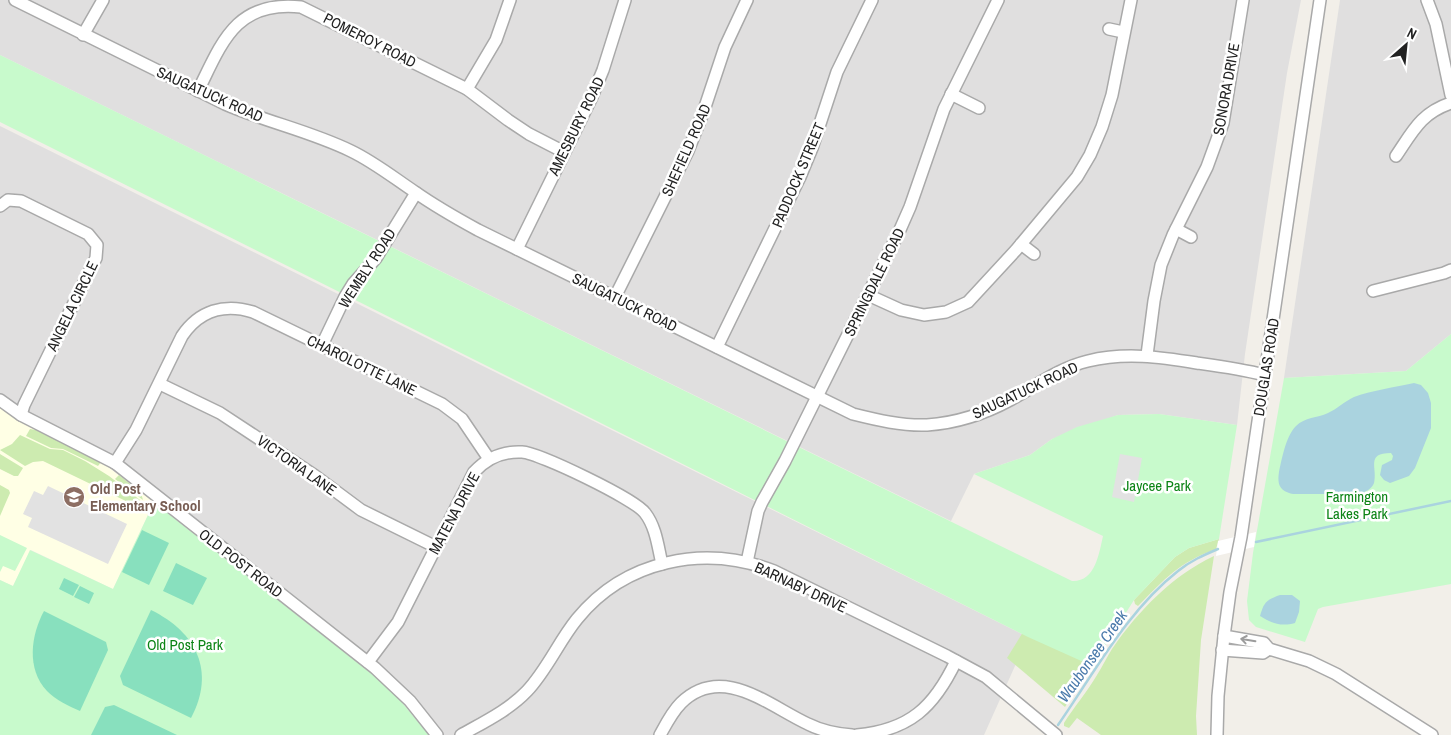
<svg xmlns="http://www.w3.org/2000/svg" width="1451" height="735" font-family="'Archivo Narrow',sans-serif">
  <rect width="100%" height="100%" fill="#f2efe9"/>
  <!-- residential -->
  <g fill="#e0dfdf">
    <polygon points="0,0 1301,0 1287,73 1245,354 1237,425 1159,414 1118,415 1052,439 1030,455 974,474 951,521 0,55"/>
    <polygon points="1340,0 1451,0 1451,334 1406,371 1284,378"/>
    <polygon points="0,126 1028,637 984,735 429,735 394,693 373,675 126,480 95,458 36,430 0,408"/>
  </g>
  <!-- education -->
  <polygon fill="#ffffe5" points="0,408 36,430 103,463 161,508 156,508 148,515 113,589 31,550 13,586 0,580"/>
  <!-- grass -->
  <g fill="#cdebb0">
    <polygon points="30,429 36,430 101,462 98,466 63,449 51,448 26,436"/>
    <polygon points="20,435 50,449 63,450 85,461 109,476 140,500 135,504 132,504 43,461 33,462 25,466 0,450 12,444"/>
    <polygon points="0,454 23,468 18,476 14,476 0,469"/>
    <polygon points="119,475 141,493 143,500 115,479"/>
    <polygon points="0,485 9,490 10,493 0,516"/>
    <path d="M1219,539l-3,10c-38,14 -50,29 -78,57l-3,-2 -1,-4 41,-43 14,-9z"/>
    <path d="M1214,556l-13,84 -5,76 1,19h-96l-24,-17 -8,10 -5,-2v-3c10,-16 23,-31 33,-48 5,-8 10,-18 15,-26 26,-38 61,-74 102,-93z"/>
    <polygon points="1023,632 1108,639 1065,707 1007,658"/>
  </g>
  <!-- park -->
  <g fill="#c8facc">
    <path d="M0,55l1072,526c23,1 27,-27 31,-45l-129,-62 56,-19 22,-16 25,-12 41,-12 41,-1 78,11 -18,114 -30,9 -14,9 -41,43 -38,60 -8,4 -60,-27 -1028,-515z"/>
    <polygon points="1451,334 1451,584 1323,607 1318,609 1305,642 1256,627 1249,620 1247,601 1253,553 1284,378 1406,371"/>
    <polygon points="156,508 161,508 373,675 394,693 429,735 0,735 0,580 13,586 30,550 113,589 148,515"/>
    <polygon points="0,535 27,548 15,571 3,566 0,572"/>
  </g>
  <!-- pitch -->
  <g fill="#88e0be">
    <polygon points="142,530 169,543 149,585 122,572"/>
    <polygon points="176,563 207,578 193,605 163,591"/>
    <polygon points="64,578 79,585 73,596 59,589"/>
    <polygon points="80,586 94,593 89,604 74,597"/>
    <path d="M151,610c45,22 65,61 40,108l-68,-33 -3,-9z"/>
    <path d="M44,611l62,31 2,8 -28,61c-12,-5 -24,-11 -33,-20 -21,-22 -16,-56 -3,-80z"/>
    <polygon points="114,705 177,735 91,735 105,707"/>
  </g>
  <!-- parking -->
  <g fill="#e2e2e2">
    <polygon points="1120,454 1142,458 1134,502 1112,497"/>
    <polygon points="48,486 127,524 108,564 28,527 32,518 23,514 34,491 43,495"/>
  </g>
  <!-- water -->
  <g fill="#aad3df">
    <path d="M1414,383l7,2 7,8 3,10v25l-16,40 -6,8 -19,7 -6,-3 -4,-5 2,-10 10,-5 1,-4 -2,-3c-26,0 -13,15 -17,30 -2,6 -8,8 -13,11h-68c-13,-3 -16,-9 -14,-22 3,-14 7,-36 17,-46 9,-9 21,-8 32,-13 9,-4 17,-12 26,-16 16,-6 42,-10 60,-14z"/>
    <path d="M1280,595h12l8,6 -1,11 -4,11c-14,4 -24,0 -35,-7 4,-14 6,-16 20,-21z"/>
  </g>
  <!-- pier -->
  <polygon fill="#fff" points="1256,532 1254,547 1216,556 1218,541"/>
  <g fill="none" stroke-linecap="round" stroke-linejoin="round">
    <!-- stream -->
    <g stroke="#aad3df" stroke-width="2.5">
      <polyline points="1256,542 1451,501"/>
      <path d="M1058,725c37,-53 69,-114 120,-154 12,-10 26,-16 40,-22"/>
    </g>
    <!-- minor casing -->
    <g stroke="#a9a9a9" stroke-width="14">
      <g id="minor">
        <path d="M15,0l210,104c41,18 85,27 126,47 23,11 43,27 64,41 20,14 41,26 63,38l375,184c24,6 49,12 74,11 29,-2 59,-12 83,-25 26,-14 49,-32 78,-39 37,-9 72,-4 109,2 22,3 45,6 67,12"/>
        <polyline points="1427,0 1436,24 1451,95"/>
        <polyline points="1109,29 1123,32"/>
        <polyline points="83,35 103,0"/>
        <polyline points="467,89 496,40 510,0"/>
        <path d="M198,91c24,-49 38,-91 103,-84l166,82 41,31 21,14 35,18"/>
        <polyline points="951,94 979,108"/>
        <path d="M1396,156c17,-25 25,-43 55,-53"/>
        <polyline points="0,206 8,200 21,201 88,234 97,245 96,258 24,405 21,415"/>
        <polyline points="1176,229 1191,237"/>
        <polyline points="1021,244 1034,254"/>
        <polyline points="517,249 591,99 603,70 625,0"/>
        <polyline points="1373,291 1444,273 1451,270"/>
        <polyline points="868,295 901,310 924,315 946,312 968,302 1016,250 1077,177 1090,155 1102,127 1112,95 1131,0"/>
        <polyline points="615,297 688,151 703,113 725,47 747,0"/>
        <polyline points="322,345 345,297 353,284 376,258 416,193"/>
        <polyline points="717,347 800,177 812,148 837,72 872,0"/>
        <polyline points="1147,355 1154,301 1161,265 1173,235 1207,167 1223,123 1243,0"/>
        <polyline points="160,384 220,413 314,475 361,510 436,547"/>
        <polyline points="0,400 21,415 115,463 375,668 410,701 437,735"/>
        <path d="M115,463l21,-33 46,-94c17,-25 42,-33 71,-24l189,92 20,15 27,40"/>
        <polyline points="747,562 758,511 762,502 785,461 899,232 910,207 944,109 998,0"/>
        <polyline points="1224,636 1264,643 1269,649 1309,661 1336,674 1432,735"/>
        <polyline points="1222,650 1263,653 1269,649"/>
        <path d="M368,662l30,-40 76,-150c13,-14 29,-21 48,-20 17,1 113,47 123,61 11,14 13,34 17,51"/>
        <path d="M461,735c23,-13 48,-25 66,-44 20,-21 32,-50 50,-72 48,-59 127,-75 197,-48l173,85 39,21 70,58"/>
        <path d="M660,735c6,-11 12,-23 21,-32 41,-40 88,3 127,21 14,7 29,10 44,11"/>
        <path d="M857,735c53,-5 77,-28 99,-74"/>
        <polyline points="1217,735 1218,696 1224,636 1230,592 1241,537 1320,0"/>
      </g>
    </g>
    <!-- minor -->
    <use href="#minor" stroke="#fff" stroke-width="11"/>
  </g>
  <!-- one-way arrows -->
  <defs><path id="oneway-shaft" d="M-6 0H5M1.5-3L5.5 0L1.5 3" fill="none" stroke-width="1.6" stroke-linecap="round" stroke-linejoin="round" transform="scale(1.25)"/></defs>
  <use stroke="#9c9c9c" href="#oneway-shaft" transform="translate(1248 640) rotate(-171)"/>
  <!-- icons -->
  <defs>
    <g id="school-disc" transform="scale(1.125)"><circle r="9.5" fill="#8d6e63" stroke="#fff"/><path d="M0-5L7-2L0 1L-7-2ZM-4 1L0 2.5L4 1V4Q0 6-4 4Z" fill="#fff"/></g>
  </defs>
  <g fill-rule="evenodd">
    <use href="#school-disc" x="74" y="497"/>
  </g>
  <g text-anchor="middle" dominant-baseline="central" stroke-width="5" stroke-linejoin="round" paint-order="stroke">
    <!-- street labels -->
    <g font-size="15" fill="#222" stroke="#fff">
      <text transform="translate(370 40) rotate(27)">POMEROY ROAD</text>
      <text transform="translate(1226 89) rotate(-80)">SONORA DRIVE</text>
      <text transform="translate(210 94) rotate(24)">SAUGATUCK ROAD</text>
      <text transform="translate(576 126) rotate(-64)">AMESBURY ROAD</text>
      <text transform="translate(686 150) rotate(-66)">SHEFIELD ROAD</text>
      <text transform="translate(798 175) rotate(-67)">PADDOCK STREET</text>
      <text transform="translate(367 268) rotate(-57)">WEMBLY ROAD</text>
      <text transform="translate(874 282) rotate(-64)">SPRINGDALE ROAD</text>
      <text transform="translate(625 302) rotate(26)">SAUGATUCK ROAD</text>
      <text transform="translate(72 306) rotate(-64)">ANGELA CIRCLE</text>
      <text transform="translate(362 365) rotate(26)">CHAROLOTTE LANE</text>
      <text transform="translate(1266 367) rotate(-81)">DOUGLAS ROAD</text>
      <text transform="translate(1025 390) rotate(-25)">SAUGATUCK ROAD</text>
      <text transform="translate(297 465) rotate(35)">VICTORIA LANE</text>
      <text transform="translate(454 513) rotate(-62)">MATENA DRIVE</text>
      <text transform="translate(241 563) rotate(38)">OLD POST ROAD</text>
      <text transform="translate(801 587) rotate(25)">BARNABY DRIVE</text>
    </g>
    <!-- park labels -->
    <g font-size="15" fill="#0c8416" stroke="#fff">
      <text x="1157" y="485">Jaycee Park</text>
      <text x="1357" y="496">Farmington<tspan x="1357" dy="17">Lakes Park</tspan></text>
      <text x="185" y="644">Old Post Park</text>
    </g>
    <!-- education labels -->
    <g font-size="15" font-weight="bold" fill="#785e54" stroke="#fff" text-anchor="start">
      <text x="90" y="488">Old Post<tspan x="90" dy="17">Elementary School</tspan></text>
    </g>
    <!-- water labels -->
    <g font-size="16" font-style="italic" fill="#4a7aab" stroke="#fff">
      <text transform="translate(1092 656) rotate(-55)">Waubonsee Creek</text>
    </g>
  </g>
  <!-- north arrow -->
  <g transform="translate(1406 45) rotate(27)" stroke="#ffffff" stroke-width="4" paint-order="stroke">
  <path d="M0-4L9 19L0 12L-9 19Z" fill="#222222"/>
  <text y="-8" font-size="14" font-weight="bold" text-anchor="middle" fill="#222222">N</text>
  </g>
</svg>
